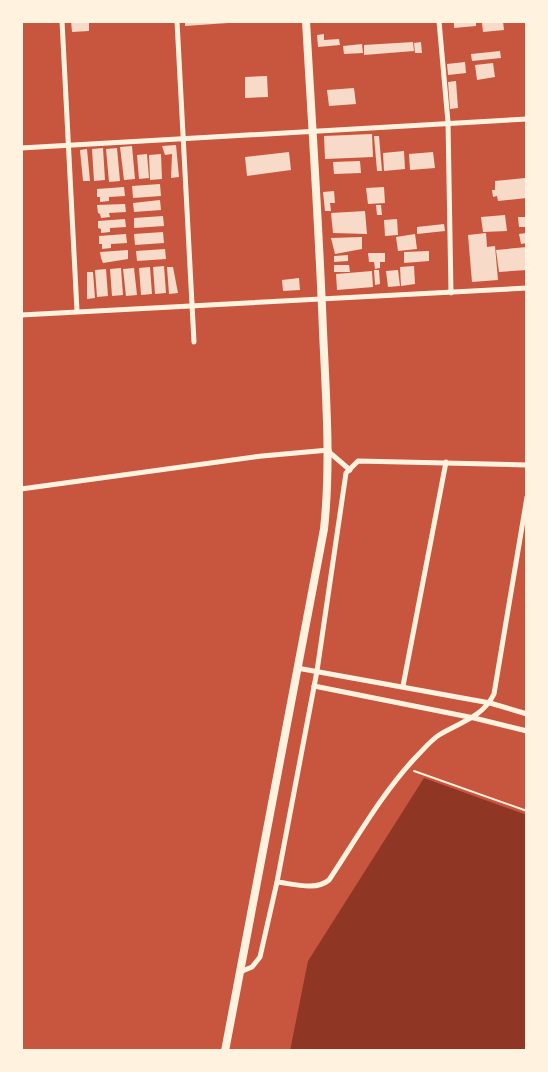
<svg xmlns="http://www.w3.org/2000/svg" width="548" height="1072" font-family="'Archivo Narrow',sans-serif">
  <rect width="100%" height="100%" fill="#c8553d"/>
  <!-- water -->
  <polygon fill="#8f3625" points="424,778 527,815 527,1051 290,1051 308,961"/>
  <!-- building -->
  <g fill="#f7dbc8">
    <polygon points="71,21 89,21 89,31 72,32"/>
    <polygon points="185,21 228,21 228,23 185,26"/>
    <polygon points="454,21 476,21 476,26 454,28"/>
    <polygon points="503,21 504,30 483,32 482,23"/>
    <polygon points="324,34 324,40 339,39 340,45 318,47 317,35"/>
    <polygon points="413,42 414,51 364,55 364,45"/>
    <polygon points="421,42 422,53 415,53 414,43"/>
    <polygon points="362,44 363,53 344,54 343,46"/>
    <polygon points="500,51 501,58 472,61 471,54"/>
    <polygon points="465,62 466,73 448,75 447,64"/>
    <polygon points="493,63 495,77 477,80 475,65"/>
    <polygon points="267,76 268,97 245,98 245,77"/>
    <polygon points="456,81 458,108 450,109 448,82"/>
    <polygon points="354,88 356,104 329,106 327,90"/>
    <polygon points="372,134 373,157 325,159 324,136"/>
    <polygon points="374,136 379,136 382,171 377,171"/>
    <polygon points="176,145 179,177 171,178 172,154 165,155 162,146"/>
    <polygon points="132,146 135,179 124,180 120,147"/>
    <polygon points="103,148 105,180 94,181 92,149"/>
    <polygon points="117,148 120,181 109,182 106,149"/>
    <polygon points="87,149 90,181 83,181 80,150"/>
    <polygon points="404,151 405,169 384,171 383,153"/>
    <polygon points="289,152 291,170 247,176 245,157"/>
    <polygon points="433,152 435,168 410,170 409,154"/>
    <polygon points="147,154 149,178 139,179 137,155"/>
    <polygon points="161,154 162,179 150,180 149,155"/>
    <polygon points="360,161 361,173 334,174 333,162"/>
    <polygon points="525,178 527,198 498,201 497,196 493,197 492,190 495,190 495,181"/>
    <polygon points="160,184 161,196 133,198 132,186"/>
    <polygon points="124,187 125,196 109,197 109,201 100,202 100,197 97,197 97,189"/>
    <polygon points="384,187 385,203 368,204 366,188"/>
    <polygon points="334,191 335,203 330,203 331,211 325,211 323,192"/>
    <polygon points="160,200 161,210 134,212 133,203"/>
    <polygon points="125,204 126,212 109,213 110,217 101,218 100,214 98,213 97,205"/>
    <polygon points="376,205 381,205 382,215 377,215"/>
    <polygon points="365,211 367,234 333,233 331,213"/>
    <polygon points="505,215 507,231 483,232 481,217"/>
    <polygon points="163,216 164,226 134,228 134,218"/>
    <polygon points="518,217 525,217 526,227 519,227"/>
    <polygon points="125,219 126,227 110,228 110,232 101,233 101,229 98,228 98,221"/>
    <polygon points="397,219 398,235 385,236 384,220"/>
    <polygon points="444,224 445,231 417,234 417,227"/>
    <polygon points="163,232 164,243 135,245 134,234"/>
    <polygon points="486,233 487,247 495,246 498,280 472,282 468,235"/>
    <polygon points="526,233 527,243 521,244 519,234"/>
    <polygon points="126,234 127,243 111,244 111,248 102,249 102,244 99,244 99,236"/>
    <polygon points="415,234 417,249 398,251 396,237"/>
    <polygon points="362,237 362,249 335,254 331,238"/>
    <polygon points="527,247 527,270 499,272 496,250"/>
    <polygon points="165,249 166,259 137,261 136,251"/>
    <polygon points="128,250 128,259 103,263 101,258 100,252"/>
    <polygon points="429,251 429,261 404,263 404,252"/>
    <polygon points="368,253 385,253 385,262 380,262 380,268 375,269 374,262 369,262"/>
    <polygon points="348,255 348,261 334,262 334,256"/>
    <polygon points="334,265 349,265 350,272 334,272"/>
    <polygon points="164,266 166,293 155,294 153,267"/>
    <polygon points="414,266 415,284 401,286 400,267"/>
    <polygon points="150,267 152,294 141,295 139,268"/>
    <polygon points="167,267 173,267 178,293 169,294"/>
    <polygon points="121,268 123,295 112,296 110,269"/>
    <polygon points="134,268 137,295 126,296 123,269"/>
    <polygon points="106,269 108,296 97,297 95,270"/>
    <polygon points="374,270 379,270 380,284 375,285"/>
    <polygon points="398,270 400,286 388,287 386,271"/>
    <polygon points="372,271 373,287 337,290 336,274"/>
    <polygon points="87,272 93,272 95,298 87,299"/>
    <polygon points="299,278 300,290 283,291 282,280"/>
  </g>
  <g fill="none" stroke-linecap="round" stroke-linejoin="round">
    <!-- path -->
    <polyline stroke="#fff3e0" stroke-width="2" points="414,771 527,811"/>
    <!-- minor -->
    <g stroke="#fff3e0" stroke-width="5">
      <polyline points="62,21 77,311"/>
      <polyline points="177,21 194,342"/>
      <polyline points="439,21 448,122 451,293"/>
      <polyline points="21,148 527,119"/>
      <polyline points="21,315 527,288"/>
      <polyline points="329,452 350,470"/>
      <polyline points="21,489 262,456 329,450"/>
      <polyline points="297,668 490,703 527,714"/>
      <polyline points="314,686 474,718 527,731"/>
      <polyline points="403,686 446,462"/>
      <path d="M277,882c17,2 39,9 52,-2 28,-42 53,-87 87,-123 7,-7 15,-17 23,-22 21,-13 43,-17 55,-41l33,-197"/>
      <polyline points="240,972 252,967 260,957 277,882 317,671 346,473 358,461 527,465"/>
    </g>
    <!-- secondary -->
    <path stroke="#fff3e0" stroke-width="8" d="M225,1051l99,-522c7,-66 2,-131 -1,-198 -4,-103 -11,-207 -17,-310"/>
  </g>
  <!-- border -->
  <rect width="548" height="1072" fill="none" stroke="#fff3e0" stroke-width="46"/>
</svg>
